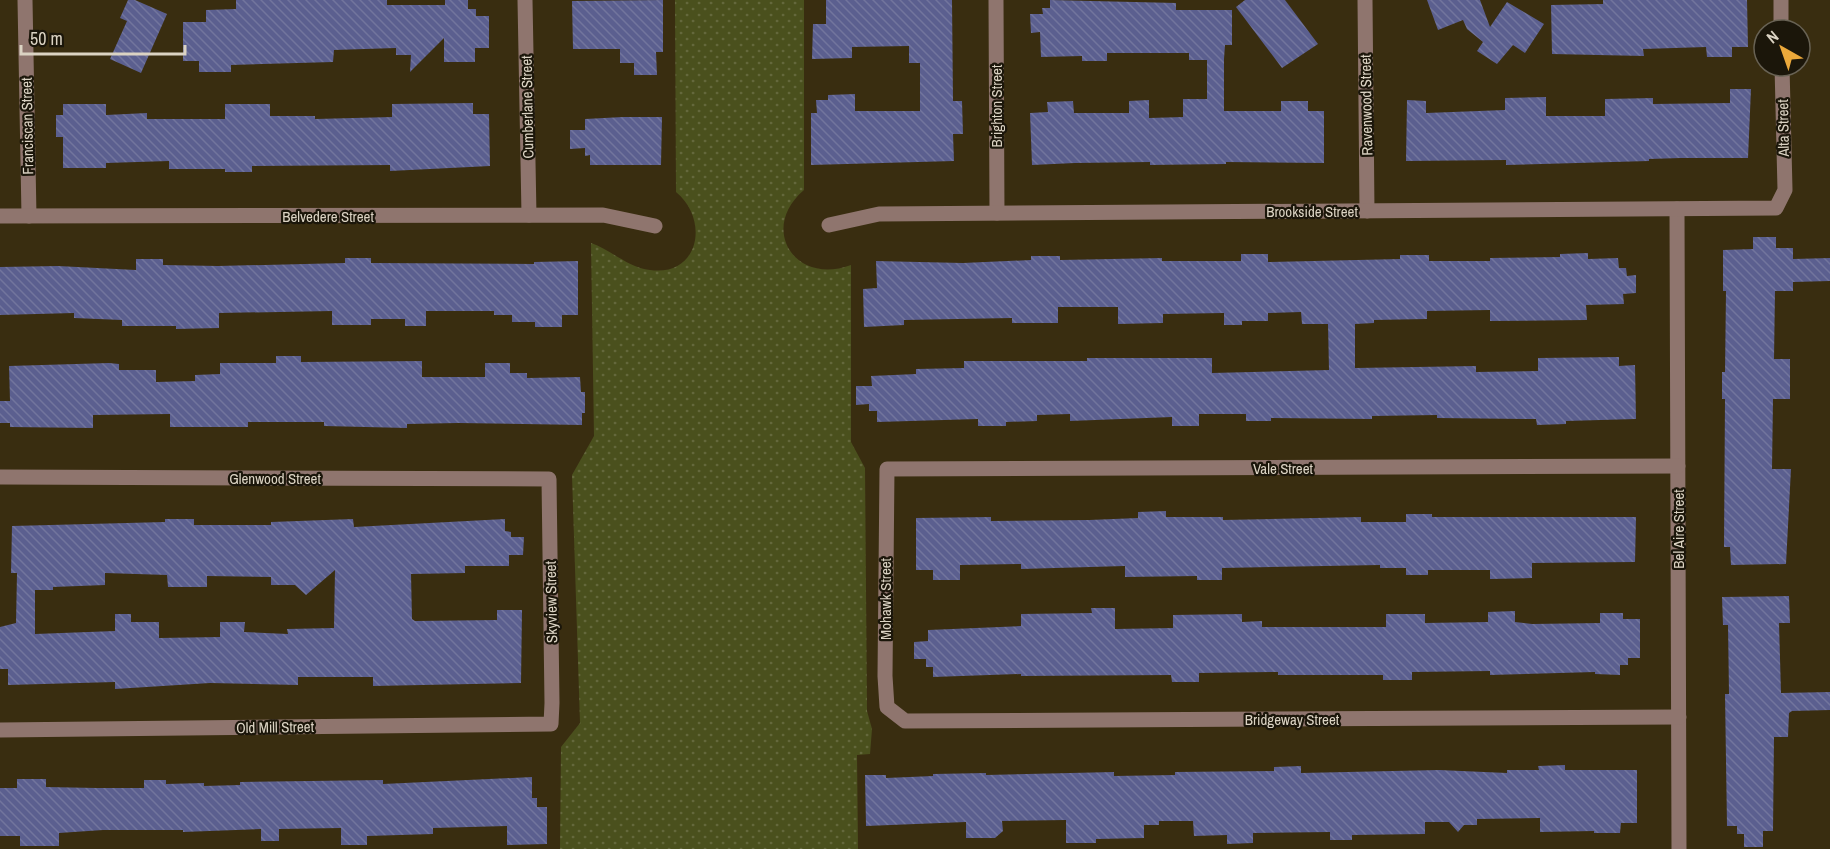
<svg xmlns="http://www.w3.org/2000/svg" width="1830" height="849" font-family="'Archivo Narrow',sans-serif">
  <defs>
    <pattern id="green-dots" width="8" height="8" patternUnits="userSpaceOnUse" patternTransform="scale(1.5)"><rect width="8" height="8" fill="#4a501d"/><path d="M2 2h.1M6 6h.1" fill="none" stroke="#64683c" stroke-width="1.8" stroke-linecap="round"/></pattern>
    <pattern id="building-back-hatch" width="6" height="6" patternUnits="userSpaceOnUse" patternTransform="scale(1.5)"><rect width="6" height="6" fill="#5b5f8f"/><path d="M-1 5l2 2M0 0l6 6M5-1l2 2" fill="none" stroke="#72759d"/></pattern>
  </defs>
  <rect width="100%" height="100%" fill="#392d10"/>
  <!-- green -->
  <path fill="url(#green-dots)" d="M675,0h129v190c-45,38 -10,96 47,75v177l14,26 2,243 5,18 -2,25 -13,1 1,94h-298l1,-102 19,-24 -8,-248 22,-39 -3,-193c20,7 38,25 59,27 49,7 60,-50 26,-78z"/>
  <!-- building -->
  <g fill="url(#building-back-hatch)" fill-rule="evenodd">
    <polygon points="128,0 135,0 167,14 141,73 110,59 127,21 120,18"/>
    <polygon points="236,0 387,0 387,5 445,5 445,0 468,0 468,9 476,9 476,16 489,16 489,48 475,48 475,62 444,62 444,38 410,72 411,55 396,55 396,48 334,50 333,62 231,65 231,72 199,72 199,61 183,61 183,22 206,22 206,10 236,9"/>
    <polygon points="663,0 663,52 656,52 657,75 634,75 634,63 620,63 620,49 573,49 572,1"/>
    <polygon points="826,0 952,0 953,101 962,101 963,134 953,134 954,161 811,165 811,113 817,113 816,100 828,100 828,95 855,94 855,111 920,111 920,63 909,63 909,46 852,47 852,58 812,59 813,24 826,24"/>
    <polygon points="1050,0 1176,3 1176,10 1232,10 1232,45 1225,45 1224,59 1224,111 1281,111 1281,101 1308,101 1308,111 1324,111 1324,163 1226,162 1226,164 1150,165 1150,162 1075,163 1032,165 1030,113 1048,112 1047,102 1073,101 1074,113 1129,113 1129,101 1149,100 1149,118 1183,117 1183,99 1207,99 1207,60 1189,60 1189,53 1107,53 1107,61 1082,61 1082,56 1041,57 1040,32 1031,33 1030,14 1043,14 1042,8 1050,8"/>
    <polygon points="1245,0 1285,0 1318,44 1282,68 1236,7"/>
    <polygon points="1427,0 1480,0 1490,27 1507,2 1544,24 1525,53 1513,45 1497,64 1477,51 1483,42 1467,29 1463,20 1438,30"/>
    <polygon points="1603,0 1747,0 1748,47 1732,47 1732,57 1707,57 1706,47 1643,49 1644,56 1552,54 1551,5 1603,4"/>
    <polygon points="1730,89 1751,89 1748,158 1681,158 1649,159 1649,161 1506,165 1506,160 1406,161 1407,100 1426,101 1426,113 1505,110 1505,98 1546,97 1546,116 1605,116 1605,99 1653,98 1653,104 1730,103"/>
    <polygon points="473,103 473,114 489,114 490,166 390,171 390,165 252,166 252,172 225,172 225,169 169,169 169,161 106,163 106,168 63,168 63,137 56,137 56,115 63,115 63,104 106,104 106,115 147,113 147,119 225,119 225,104 270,104 270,116 315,116 315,119 392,117 392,104"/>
    <polygon points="623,117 662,117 661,165 590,165 590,155 585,156 585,148 570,149 570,130 585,130 585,119"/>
    <polygon points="1753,237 1776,237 1776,248 1793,248 1793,259 1830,258 1830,281 1793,282 1793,291 1775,291 1774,359 1790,359 1790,399 1773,399 1772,469 1791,469 1786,564 1731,565 1730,547 1724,547 1725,399 1722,399 1722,372 1725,372 1726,291 1723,291 1723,250 1753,249"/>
    <polygon points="1588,253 1588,259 1618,258 1619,268 1626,268 1627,276 1636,275 1636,293 1623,294 1624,304 1586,305 1587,320 1490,321 1490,310 1427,311 1427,319 1374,320 1374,323 1355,324 1355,368 1476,366 1476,372 1538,371 1538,358 1619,357 1619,366 1635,365 1636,419 1566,421 1566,424 1537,425 1536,419 1437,418 1437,415 1372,416 1372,419 1271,418 1271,421 1246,421 1246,414 1199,414 1199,426 1172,426 1172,417 1070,421 1070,414 1037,415 1037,421 1006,422 1006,426 978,426 978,419 877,422 877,411 869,411 869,404 856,405 856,386 872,386 871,376 916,374 916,369 964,368 964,361 1087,361 1087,358 1212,358 1212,373 1329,370 1328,324 1302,324 1301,312 1268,313 1268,321 1242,321 1242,325 1224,325 1224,313 1163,314 1163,323 1118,324 1118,307 1058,307 1058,323 1012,323 1012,318 904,320 904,325 864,327 863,289 877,288 876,261 963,263 1031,260 1031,256 1060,256 1060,260 1162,258 1162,261 1241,261 1241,254 1268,254 1268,262 1400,259 1400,255 1429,255 1429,261 1490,261 1490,258 1560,257 1560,254"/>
    <polygon points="345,258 371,258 371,263 534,264 534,262 578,261 578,315 562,315 562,327 535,327 535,322 512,322 512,315 494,315 494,311 426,311 426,326 405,326 405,319 371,319 371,325 332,325 332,311 219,313 219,328 176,329 176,326 122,326 122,320 74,318 74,313 0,315 0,267 58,266 136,270 136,259 163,259 163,265 218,266 345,263"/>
    <polygon points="276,356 301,356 301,362 422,361 422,377 485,377 485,363 510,363 510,373 527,373 527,378 580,377 581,392 585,392 585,413 582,413 582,425 458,423 407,424 407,428 324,426 324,422 248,422 248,427 170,427 170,414 93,415 93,428 10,427 10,423 0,423 0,401 10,401 9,366 109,363 119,364 119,370 156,370 156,382 195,381 195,375 220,374 220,363 276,363"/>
    <polygon points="1166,511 1166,517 1223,517 1223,520 1361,517 1361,522 1406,522 1406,514 1432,514 1432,517 1636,517 1635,562 1532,563 1532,578 1490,579 1490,570 1428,570 1428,575 1406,575 1406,568 1380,568 1380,565 1222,568 1222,580 1197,580 1197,576 1125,577 1125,566 1021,569 1021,564 960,565 960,580 933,580 933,570 916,570 916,518 991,517 991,521 1089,520 1138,518 1138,512"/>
    <path d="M165,519h29v6h77v-3l82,-3 1,8 151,-8v12l6,1v5h13l-1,18h-14v11h-44v7l-54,1 1,45 3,2 82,-1v-10h25l-1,73 -148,3v-9h-75v8l-88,-2 -95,6v-7l-107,3v-16h-8v-42l16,-4 1,-50h-6l1,-47 153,-4zM335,570l-1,58 -47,1 1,5 -44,-2 1,-10h-25v15l-61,1v-16h-28v-8h-16v17l-80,3v-44h18v-3l52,-2v-12l62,2 1,12h39v-11l64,1v8h24l11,10z"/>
    <polygon points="1789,596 1790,623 1779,623 1781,693 1830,692 1830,710 1792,711 1789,713 1788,737 1774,737 1773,831 1763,831 1763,847 1744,847 1744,834 1737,834 1737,826 1727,826 1725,694 1729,694 1728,625 1723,625 1722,597"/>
    <polygon points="1091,608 1115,608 1115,629 1173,628 1173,615 1242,614 1242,622 1262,621 1262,627 1386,627 1386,614 1425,614 1425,623 1488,622 1488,612 1515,611 1515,622 1532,624 1600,623 1600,613 1623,613 1623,619 1640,619 1640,658 1628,658 1628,665 1620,665 1620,675 1595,674 1595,672 1490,675 1490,671 1412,672 1412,680 1383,680 1383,675 1278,675 1278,672 1199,673 1199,682 1172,682 1171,675 1021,676 1021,674 933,677 933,667 926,667 926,659 914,659 914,642 928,641 928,630 1021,626 1021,614 1092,613"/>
    <polygon points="1565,765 1565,770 1637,770 1637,823 1621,823 1620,833 1594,833 1594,831 1540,832 1540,818 1477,819 1477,825 1464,825 1458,832 1449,822 1425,822 1425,834 1352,835 1352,840 1330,840 1330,832 1253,833 1253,843 1227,844 1227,835 1194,836 1193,821 1159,821 1159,825 1144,825 1144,838 1096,839 1096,843 1066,843 1066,820 1002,821 1003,831 995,838 966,838 966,822 866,826 865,775 886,775 886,778 933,776 933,774 986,773 986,775 1114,772 1114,776 1175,775 1175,772 1274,771 1274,767 1301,766 1301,773 1439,770 1507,773 1507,770 1539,770 1538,766"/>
    <polygon points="532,777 532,798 537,798 537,807 547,807 547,844 507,845 507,826 433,828 433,834 367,836 367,845 341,845 341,828 279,829 279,841 261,841 261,829 183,832 183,830 103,830 59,833 59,846 20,846 20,836 0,836 0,788 17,788 17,779 46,779 46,787 97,788 144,788 144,780 166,780 166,784 204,783 204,786 240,785 240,782 383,780 383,784"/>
  </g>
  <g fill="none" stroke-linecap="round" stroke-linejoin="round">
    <!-- minor -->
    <g stroke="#8f756e" stroke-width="15">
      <polyline points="25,0 29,216"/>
      <polyline points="525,0 529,215"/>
      <polyline points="996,0 997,213"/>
      <polyline points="1365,0 1367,211"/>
      <polyline points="1781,0 1781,30"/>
      <polyline points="1677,209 1679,849"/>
      <polyline points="0,216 603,215 655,226"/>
      <polyline points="829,225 879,214 1776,208 1785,190 1782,66"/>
      <polyline points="1678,466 887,469 885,676 887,707 905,721 1679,717"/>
      <polyline points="0,477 549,479 552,703 551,724 0,730"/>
    </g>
  </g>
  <g text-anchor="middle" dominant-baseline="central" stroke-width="4.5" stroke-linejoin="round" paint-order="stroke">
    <!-- street labels -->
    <g font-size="15" fill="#dbd3c3" stroke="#1b160a">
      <text transform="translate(1366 105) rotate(-91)">Ravenwood Street</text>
      <text transform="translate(996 106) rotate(-90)">Brighton Street</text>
      <text transform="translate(527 107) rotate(-91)">Cumberlane Street</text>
      <text transform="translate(27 126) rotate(-91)">Franciscan Street</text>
      <text transform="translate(1783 128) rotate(-91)">Alta Street</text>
      <text x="1312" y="211">Brookside Street</text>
      <text x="328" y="216">Belvedere Street</text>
      <text x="1283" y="468">Vale Street</text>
      <text x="275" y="478">Glenwood Street</text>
      <text transform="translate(1678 529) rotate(-90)">Bel Aire Street</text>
      <text transform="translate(885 599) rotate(-90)">Mohawk Street</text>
      <text transform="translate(551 602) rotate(-91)">Skyview Street</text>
      <text x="1292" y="719">Bridgeway Street</text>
      <text transform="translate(275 727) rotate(-1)">Old Mill Street</text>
    </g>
  </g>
  <!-- north arrow -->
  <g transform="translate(1782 48) rotate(320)"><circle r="28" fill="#1b160a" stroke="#686254" stroke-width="1.5"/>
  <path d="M0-4.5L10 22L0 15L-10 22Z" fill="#eca93b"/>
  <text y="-9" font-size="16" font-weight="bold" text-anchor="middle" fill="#dbd3c3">N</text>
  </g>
  <!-- scale -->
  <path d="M21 45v9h164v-9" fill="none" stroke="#dbd3c3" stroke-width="3"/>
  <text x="30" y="45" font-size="18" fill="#dbd3c3" stroke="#1b160a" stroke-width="4.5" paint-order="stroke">50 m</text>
</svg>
